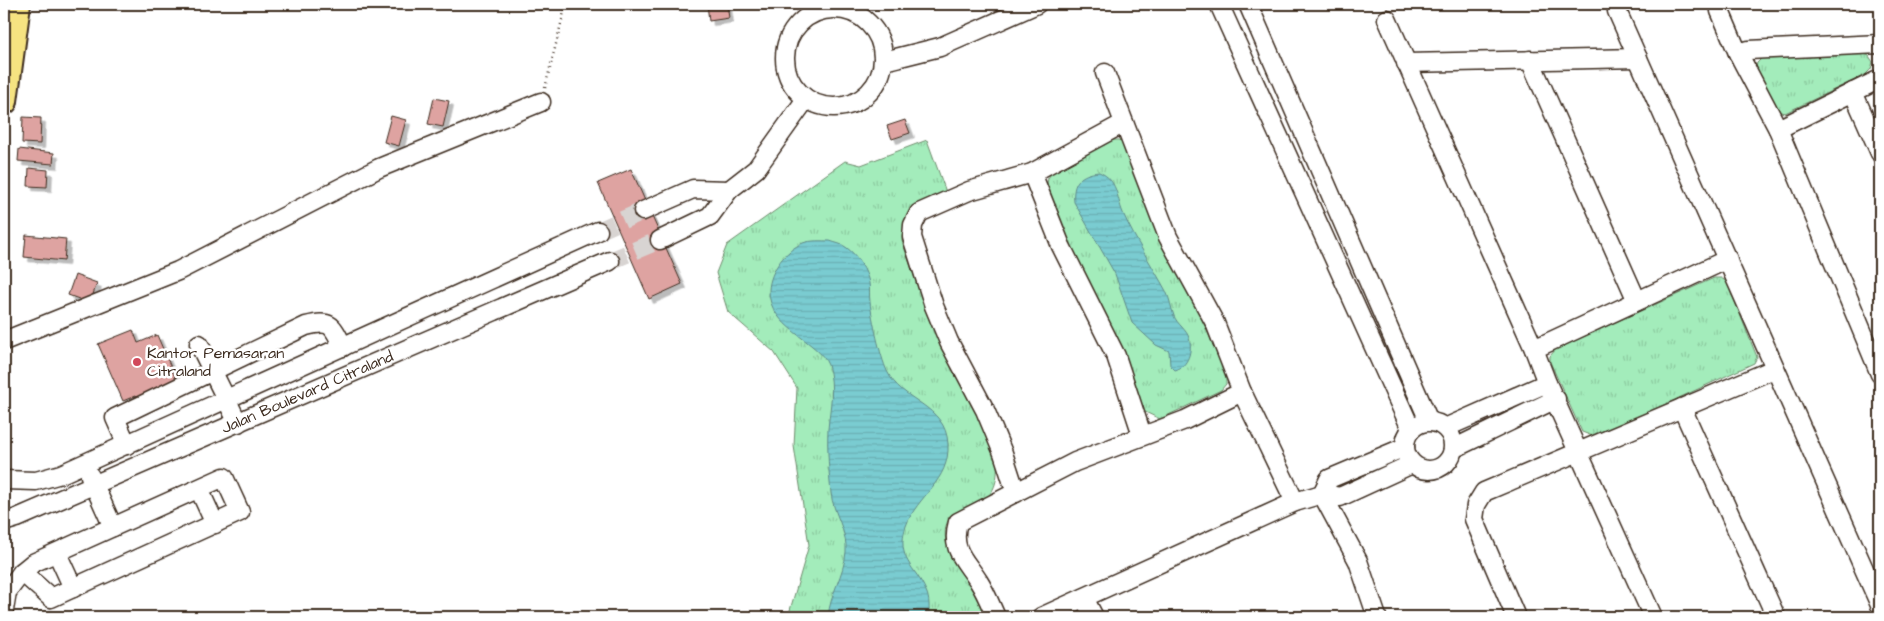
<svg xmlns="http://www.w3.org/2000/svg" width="1884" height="621" font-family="'Architects Daughter',sans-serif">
  <defs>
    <pattern id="park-tufts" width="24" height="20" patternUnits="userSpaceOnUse" patternTransform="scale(1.25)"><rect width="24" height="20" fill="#a3ecbb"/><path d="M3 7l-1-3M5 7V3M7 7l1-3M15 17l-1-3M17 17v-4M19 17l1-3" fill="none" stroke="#8dcba0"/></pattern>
    <pattern id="water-rules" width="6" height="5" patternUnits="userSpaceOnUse" patternTransform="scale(1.25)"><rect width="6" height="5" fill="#7accd1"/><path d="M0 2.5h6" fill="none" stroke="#6aafb3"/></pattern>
    <filter id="shadow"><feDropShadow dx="4.5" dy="4.5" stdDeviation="0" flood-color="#0004"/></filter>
  </defs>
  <rect width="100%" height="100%" fill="#fff"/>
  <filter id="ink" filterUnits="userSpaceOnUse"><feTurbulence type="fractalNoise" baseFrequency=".02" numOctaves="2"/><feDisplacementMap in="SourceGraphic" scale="10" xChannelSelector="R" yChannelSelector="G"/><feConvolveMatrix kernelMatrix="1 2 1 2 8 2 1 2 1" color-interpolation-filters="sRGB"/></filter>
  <g filter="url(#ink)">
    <!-- park -->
    <g fill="url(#park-tufts)" stroke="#6f8b6c">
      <polygon points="1862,52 1869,56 1873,62 1871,69 1865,75 1785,113 1776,111 1755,71 1757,63 1763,57 1809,57"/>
      <path d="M927,140l19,52c-23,14 -42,19 -44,49l27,78 67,133c2,13 3,34 -8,44 -20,16 -48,11 -42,46l42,75h-200l21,-72 -15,-99 3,-58 -23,-36 -46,-40 -12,-39 11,-28 118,-84 16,4z"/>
      <polygon points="1111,140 1119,140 1126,147 1226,374 1226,384 1221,390 1160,419 1143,411 1046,190 1048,178 1053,171"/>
      <polygon points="1714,278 1721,278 1727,282 1757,357 1754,363 1595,437 1582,432 1550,362 1550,356 1556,349"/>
    </g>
    <!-- water -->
    <g fill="url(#water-rules)" stroke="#618b89">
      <path d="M1099,172c19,8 17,24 24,41 12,27 29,52 43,78 4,8 5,17 8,25 3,8 13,14 15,22 4,12 -1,29 -14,32l-5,-5 -1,-14 -13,-6 -24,-22 -17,-49 -41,-72c-2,-20 6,-28 25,-30z"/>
      <path d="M830,241c5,2 13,3 17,7 10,7 20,23 22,35 1,6 0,12 1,19 2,17 10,54 17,69 14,31 59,33 61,73 2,38 -31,51 -42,82 -11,33 10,41 20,65 4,8 3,18 3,26h-101c2,-23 16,-42 18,-65 2,-20 -13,-39 -15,-59 -2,-20 -4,-43 -3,-64 2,-22 7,-42 0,-64 -9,-24 -60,-38 -59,-75 1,-20 17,-40 34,-47 8,-3 19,-2 27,-2z"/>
    </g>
    <!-- building -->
    <g fill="#dea3a1" stroke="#3b2a1e" filter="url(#shadow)">
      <polygon points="707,4 727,4 729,18 709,21"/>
      <polygon points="434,98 449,101 443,127 428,124"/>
      <polygon points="391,116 406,120 399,146 384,142"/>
      <polygon points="23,117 41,118 40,144 22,143"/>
      <polygon points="905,120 910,133 892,139 887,126"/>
      <polygon points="19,149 54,153 53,164 18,161"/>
      <polygon points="29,168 48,170 47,187 28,186"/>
      <polygon points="631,169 682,284 649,299 598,183"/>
      <polygon points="26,235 66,239 64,261 24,257"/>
      <polygon points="75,275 97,283 90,303 68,295"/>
      <polygon points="133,330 138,343 157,335 176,379 164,384 166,388 137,400 135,396 123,401 98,344"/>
    </g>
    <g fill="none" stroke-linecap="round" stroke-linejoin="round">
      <!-- minor-tunnel -->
      <g stroke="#d8d4d2" stroke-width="18" stroke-dasharray="18 9" stroke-linecap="butt">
        <polyline points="598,231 643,211"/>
        <polyline points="610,261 660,240"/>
      </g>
      <!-- minor casing -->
      <g stroke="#3b2a1e" stroke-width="21">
        <g id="minor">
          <polyline points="1219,4 1411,429"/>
          <polyline points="1248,4 1429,421"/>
          <circle cx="834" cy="58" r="49"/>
          <path d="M1617,11c89,198 174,397 263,594"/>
          <polyline points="1720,11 1738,53 1778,129 1880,374"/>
          <polyline points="1387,19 1534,349 1547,383 1653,617"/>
          <polyline points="1738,53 1749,50 1880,44"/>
          <polyline points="1530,60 1637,301"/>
          <polyline points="884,61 940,47 1037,4"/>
          <polyline points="1406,63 1638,58"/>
          <polyline points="1105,73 1168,237 1215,323 1242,392 1295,502"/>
          <polyline points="1853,92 1880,153"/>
          <polyline points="1778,129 1880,79"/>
          <polyline points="1032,173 1061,246 1116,356 1142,435"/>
          <polyline points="643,211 693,189 729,190"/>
          <polyline points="660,240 710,216 729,190 756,169 806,99"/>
          <polyline points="4,341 178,271 379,168 541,102"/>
          <polyline points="199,344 238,423"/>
          <polyline points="1534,349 1728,259"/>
          <polyline points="1682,408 1776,617"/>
          <circle cx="1429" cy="446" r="24"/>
          <polyline points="1447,427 1547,383"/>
          <path d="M127,445l-12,-27 191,-92c25,-6 26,-2 37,21"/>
          <polyline points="1455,448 1556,399"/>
          <polyline points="90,476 113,527"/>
          <polygon points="224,477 240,512 51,598 22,572 33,563"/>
          <polyline points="4,480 36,481 61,474 598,231"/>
          <polyline points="199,489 215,524"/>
          <polyline points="1016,493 1003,453 985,410 949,342 934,306 912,237 913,225 919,213 969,191 1032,173 1124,123"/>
          <polyline points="1322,494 1358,561 1377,617"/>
          <polyline points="1322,494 1329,479 1405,447"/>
          <path id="s1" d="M4,522l13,-4 593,-257"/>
          <polyline points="57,553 73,588"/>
          <polyline points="1084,598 1094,617"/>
          <polyline points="4,610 7,592 22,572"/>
          <path d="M996,617c-5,-11 -10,-24 -17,-35 -14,-23 -29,-31 -21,-60l117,-60 110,-42 57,-28"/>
          <polyline points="1041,617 1295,502 1322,494 1340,497 1412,464"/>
          <polyline points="1516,617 1474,519 1476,505 1484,492 1774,369"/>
        </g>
      </g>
      <!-- highway casing -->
      <g stroke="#3b2a1e" stroke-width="30">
        <polyline id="highway" points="4,101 17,4"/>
      </g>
      <!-- path -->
      <polyline stroke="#3b2a1e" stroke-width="2.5" stroke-dasharray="1 4" stroke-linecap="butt" points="545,88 566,4"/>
      <!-- minor -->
      <use href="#minor" stroke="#fff" stroke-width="18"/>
      <!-- highway -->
      <use href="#highway" stroke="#f6e381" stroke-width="26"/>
    </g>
  </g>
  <!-- markers -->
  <circle fill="#d1495b" stroke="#fff" stroke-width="2" cx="137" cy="362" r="5"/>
  <g text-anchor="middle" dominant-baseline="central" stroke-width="5" stroke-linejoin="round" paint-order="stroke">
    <!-- poi labels -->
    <g font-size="16" fill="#3b2a1e" stroke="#fff" text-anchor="start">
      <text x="147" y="353">Kantor Pemasaran<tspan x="147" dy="18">Citraland</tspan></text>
    </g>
    <!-- street labels -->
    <g font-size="16" fill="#3b2a1e" stroke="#fff">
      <text stroke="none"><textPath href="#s1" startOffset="330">Jalan Boulevard Citraland</textPath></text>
    </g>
  </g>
  <!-- margin -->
  <rect width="1884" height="621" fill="none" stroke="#fff" stroke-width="20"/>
  <rect x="10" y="10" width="1864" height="601" fill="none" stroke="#3b2a1e" stroke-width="2" filter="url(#ink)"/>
</svg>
